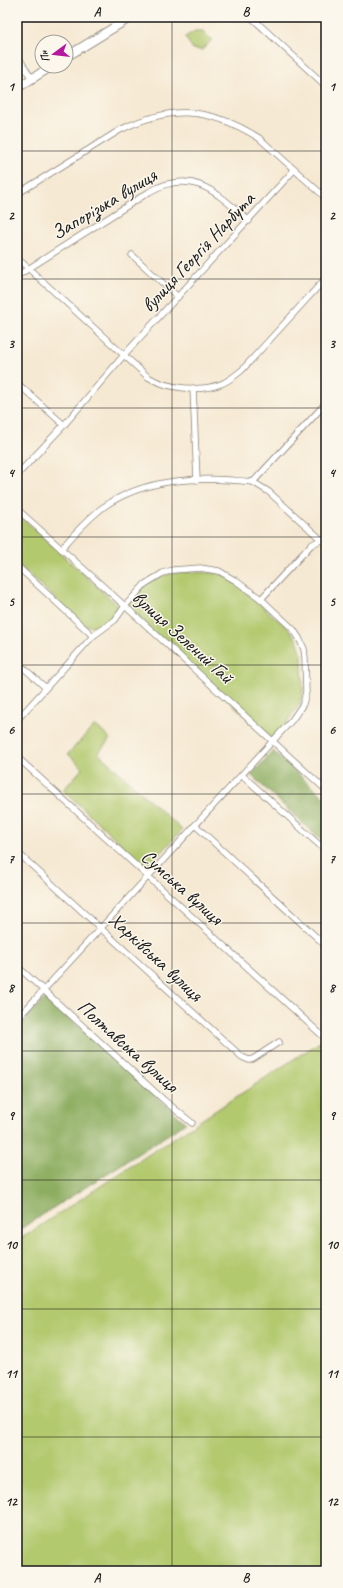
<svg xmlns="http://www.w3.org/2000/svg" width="343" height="1588" font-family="Caveat,sans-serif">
  <rect width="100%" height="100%" fill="#fbf7ec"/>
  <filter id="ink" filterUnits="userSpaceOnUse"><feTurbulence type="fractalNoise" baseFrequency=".025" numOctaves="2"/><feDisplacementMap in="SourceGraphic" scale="8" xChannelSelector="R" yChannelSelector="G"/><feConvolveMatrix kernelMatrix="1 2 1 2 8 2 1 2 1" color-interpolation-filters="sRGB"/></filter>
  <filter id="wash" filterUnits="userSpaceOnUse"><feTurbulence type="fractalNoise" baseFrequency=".012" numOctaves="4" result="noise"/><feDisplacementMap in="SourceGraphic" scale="16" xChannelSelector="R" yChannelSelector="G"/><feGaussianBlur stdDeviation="0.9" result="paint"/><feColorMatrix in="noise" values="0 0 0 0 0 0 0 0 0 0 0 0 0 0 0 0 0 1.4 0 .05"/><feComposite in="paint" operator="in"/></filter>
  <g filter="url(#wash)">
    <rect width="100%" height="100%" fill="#f6e9d3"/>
    <!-- green -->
    <g fill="#b2c96e" stroke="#677245">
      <polygon points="195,31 203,31 212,40 202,50 193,49 185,37"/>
      <path d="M17,513l101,93 1,4c-11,13 -16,19 -35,15l-67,-61z"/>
      <polygon points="182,572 217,573 227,576 290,630 297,640 302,654 303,693 298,707 273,741 125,606 145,584 163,575"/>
      <polygon points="95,725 110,739 98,753 182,830 147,868 63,790 83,768 68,754"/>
      <polygon points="326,1038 326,1571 17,1571 17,1241"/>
    </g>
    <!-- forest -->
    <g fill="#8dad61" stroke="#54643e">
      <polygon points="273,751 326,799 326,845 251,775"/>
      <polygon points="46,997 186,1123 17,1231 17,1028"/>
    </g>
  </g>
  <g filter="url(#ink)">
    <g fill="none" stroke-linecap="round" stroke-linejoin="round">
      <!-- minor casing -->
      <g stroke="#898278" stroke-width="7">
        <g id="minor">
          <polyline points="251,17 326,86"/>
          <polyline points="17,55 32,79"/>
          <path d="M17,194l103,-64c51,-25 90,-23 139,8l67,60"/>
          <polyline points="132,255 178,297"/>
          <path d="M17,258l131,119c20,12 52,15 73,7 8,-3 15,-9 21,-14l84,-92"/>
          <path d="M17,276l132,-84c44,-25 68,1 100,29"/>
          <polyline points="17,383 64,425"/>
          <polyline points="193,388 197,480"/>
          <polyline points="17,475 64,425 124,355 295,169"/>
          <polyline points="253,482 269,492 326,544"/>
          <polyline points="17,509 125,606 326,790"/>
          <path d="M61,549c13,-15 26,-29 41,-41 43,-31 100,-32 151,-26l73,-79"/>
          <polyline points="17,566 93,636"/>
          <polyline points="261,599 311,545 326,537"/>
          <polyline points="17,662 46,688"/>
          <polyline points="17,720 93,636 115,620 125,606 145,584 163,573 173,570 200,568 219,571 236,581 261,599 293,629 299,638 304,649 305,658 306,692 303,704 292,720 17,1019"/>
          <polyline points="17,757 326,1039"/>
          <polyline points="242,775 326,851"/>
          <polyline points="195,825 326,946"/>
          <polyline points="17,852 242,1057 249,1060 253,1059 279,1042"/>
          <polyline points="17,966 166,1102 192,1123"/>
        </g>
      </g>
      <!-- secondary casing -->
      <g stroke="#898278" stroke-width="10">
        <g id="secondary">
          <polyline points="66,57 131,17"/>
          <polyline points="17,88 52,66"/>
        </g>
      </g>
      <!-- minor -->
      <use href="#minor" stroke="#fff" stroke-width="5.5"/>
      <!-- secondary -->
      <use href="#secondary" stroke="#fff" stroke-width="8"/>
    </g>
  </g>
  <!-- grid -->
  <path fill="none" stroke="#1c1c1c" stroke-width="1" stroke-opacity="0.55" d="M172,17v1554M17,151h309M17,279h309M17,408h309M17,537h309M17,665h309M17,794h309M17,923h309M17,1051h309M17,1180h309M17,1309h309M17,1437h309"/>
  <g text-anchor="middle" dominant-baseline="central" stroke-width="3" stroke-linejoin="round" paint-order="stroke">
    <!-- street labels -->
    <g font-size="20" fill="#1c1c1c" stroke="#fbf7ec">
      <text transform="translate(104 204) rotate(-31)">Запорізька вулиця</text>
      <text transform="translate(198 252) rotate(-47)">вулиця Георгія Нарбута</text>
      <text transform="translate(183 637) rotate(42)">вулиця Зелений Гай</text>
      <text transform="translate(182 887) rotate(42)">Сумська вулиця</text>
      <text transform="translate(156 957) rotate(43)">Харківська вулиця</text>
      <text transform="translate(128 1046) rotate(42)">Полтавська вулиця</text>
    </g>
  </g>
  <!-- margin -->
  <rect width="343" height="1588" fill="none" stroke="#fbf7ec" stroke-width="44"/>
  <!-- north arrow -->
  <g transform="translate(54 54) rotate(255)"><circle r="19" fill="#fbf7ec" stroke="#a29f99"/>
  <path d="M0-3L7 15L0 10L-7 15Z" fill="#b5179e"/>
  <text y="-6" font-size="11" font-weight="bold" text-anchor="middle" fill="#1c1c1c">Пн</text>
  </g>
  <rect x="22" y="22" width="299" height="1544" fill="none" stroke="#1c1c1c" stroke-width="1.5"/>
  <g font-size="13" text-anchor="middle" font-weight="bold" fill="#1c1c1c">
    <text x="97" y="16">A</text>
    <text x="246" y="16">B</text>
    <text x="11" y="91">1</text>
    <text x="332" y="91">1</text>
    <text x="11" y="220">2</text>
    <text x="332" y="220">2</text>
    <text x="11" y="348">3</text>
    <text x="332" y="348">3</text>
    <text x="11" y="477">4</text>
    <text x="332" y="477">4</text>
    <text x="11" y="606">5</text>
    <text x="332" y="606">5</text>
    <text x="11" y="734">6</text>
    <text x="332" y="734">6</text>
    <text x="11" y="863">7</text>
    <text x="332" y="863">7</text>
    <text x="11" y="992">8</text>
    <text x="332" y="992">8</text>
    <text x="11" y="1120">9</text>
    <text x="332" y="1120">9</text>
    <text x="11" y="1249">10</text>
    <text x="332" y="1249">10</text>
    <text x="11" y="1378">11</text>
    <text x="332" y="1378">11</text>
    <text x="11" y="1506">12</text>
    <text x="332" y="1506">12</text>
    <text x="97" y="1582">A</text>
    <text x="246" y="1582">B</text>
  </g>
</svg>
